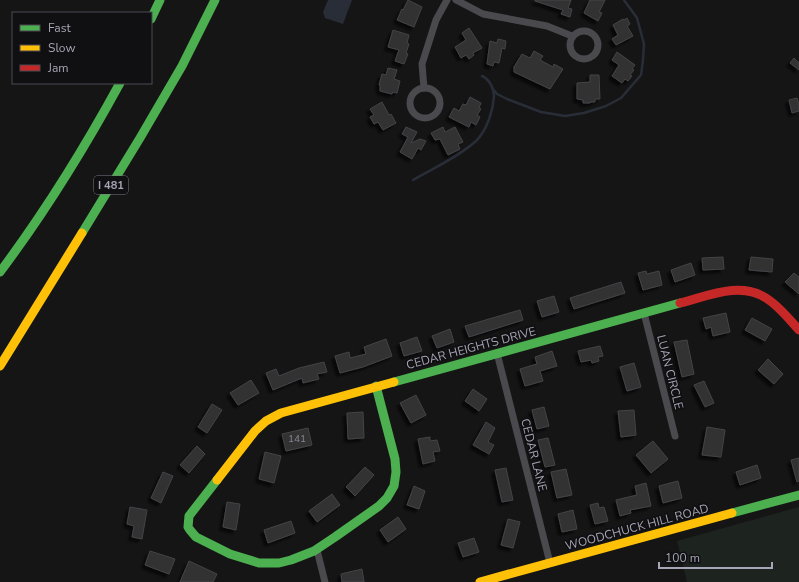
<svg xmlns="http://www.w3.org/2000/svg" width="799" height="582" font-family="'Nunito Sans',sans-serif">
  <defs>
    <filter id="shadow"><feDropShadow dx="-3.5" dy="3.5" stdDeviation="1" flood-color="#0009"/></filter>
  </defs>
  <rect width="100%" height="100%" fill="#151515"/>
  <!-- green -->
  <polygon fill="#1d241f" points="799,507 799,582 687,582 677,541"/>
  <!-- water -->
  <polygon fill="#282d37" points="328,0 352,0 343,24 325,18 323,12"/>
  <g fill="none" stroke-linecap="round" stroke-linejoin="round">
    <!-- stream -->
    <g stroke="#282d37" stroke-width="2.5">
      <polyline points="494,90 497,94 507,99 541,112 565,116 584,113 606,106 621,98 641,75 643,60 644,44 637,18 624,0"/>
      <path d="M413,180c21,-12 45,-23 63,-39 11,-11 17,-30 18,-45 0,-8 -5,-17 -12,-20"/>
    </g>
  </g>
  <!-- building -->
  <g fill="#313133" stroke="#444448" filter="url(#shadow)">
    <polygon points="408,0 422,7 414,27 397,20 402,9 403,10"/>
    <polygon points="535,0 571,0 568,8 572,9 570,17 561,14 563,10 535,1"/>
    <polygon points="590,0 605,0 599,12 602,13 598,21 584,13"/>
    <polygon points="627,18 630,24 627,26 633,36 616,45 612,39 618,35 613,25 623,19 624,20"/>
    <polygon points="469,28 482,48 473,53 474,55 469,59 466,55 461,58 455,47 466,40 462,33"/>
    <polygon points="393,30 409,35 407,43 409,44 406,53 408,54 404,64 395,61 399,50 388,47"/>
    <polygon points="498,39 506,41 505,49 502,48 499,63 494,62 493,66 487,64 490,41 497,43"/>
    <polygon points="534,51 543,56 540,60 553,67 554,64 563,69 550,89 514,72 514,67 522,54 530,58"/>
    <polygon points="617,52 635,65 632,69 634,70 630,75 632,76 628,81 625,79 622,83 612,76 619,65 612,60"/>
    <polygon points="794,58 799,63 799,70 790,63"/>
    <polygon points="388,68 397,70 394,79 400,81 397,93 393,92 392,94 380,91 380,85 379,85 382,74 386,75"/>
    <polygon points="590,75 599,75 600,99 595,99 595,102 590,102 590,103 583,103 583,100 577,99 577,83 590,82"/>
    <polygon points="470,97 481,103 479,108 481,109 477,115 480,117 476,125 471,122 469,127 449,117 454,108 459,111 463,104 466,105"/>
    <polygon points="797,98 799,104 799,111 792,113 789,100"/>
    <polygon points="382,102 389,115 391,114 396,123 383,130 378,122 374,124 370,117 374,115 370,109"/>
    <polygon points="406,127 417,132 411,143 420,139 426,141 421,150 418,148 412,159 400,152 408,137 402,134"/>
    <polygon points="443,127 445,132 455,127 463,142 458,144 460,149 448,155 440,139 435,140 431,133"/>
    <polygon points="723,257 724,269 703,270 702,258"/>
    <polygon points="751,257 773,259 772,272 749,270"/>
    <polygon points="691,263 695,275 675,282 671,270"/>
    <polygon points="646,271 647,274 659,271 662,285 643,290 638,273"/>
    <polygon points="794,273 799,277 799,294 785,282"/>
    <polygon points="621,282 625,293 574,309 570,298"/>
    <polygon points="554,296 559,312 542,317 537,301"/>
    <polygon points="520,310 523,320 469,337 465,326"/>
    <polygon points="726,313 730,332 713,336 711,327 706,329 703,318"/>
    <polygon points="752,318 772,329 765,341 745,330"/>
    <polygon points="450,329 454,342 437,348 432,336"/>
    <polygon points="417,337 422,351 404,356 400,343"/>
    <polygon points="386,339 392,356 363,367 340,373 335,356 349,352 350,358 366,354 364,347"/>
    <polygon points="687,340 694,374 682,377 674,342"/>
    <polygon points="600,346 603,356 598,357 599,361 592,363 591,360 581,362 578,351"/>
    <polygon points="552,351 557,366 540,371 543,381 525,386 520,369 537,364 535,357"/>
    <polygon points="768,359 783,374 774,384 758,370"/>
    <polygon points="324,362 327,372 317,374 319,379 303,383 302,378 273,390 266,373 276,369 279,376 299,368"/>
    <polygon points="634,363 641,387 627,391 620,367"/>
    <polygon points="251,380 259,393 238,405 230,393"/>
    <polygon points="704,381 714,403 705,407 694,385"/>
    <polygon points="473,389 487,399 479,411 465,401"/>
    <polygon points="416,395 426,415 411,423 400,403"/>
    <polygon points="212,404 222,410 207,433 198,427"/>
    <polygon points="544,407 549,426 537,429 532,410"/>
    <polygon points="634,410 636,435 621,437 618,411"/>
    <polygon points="363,412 364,438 348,439 347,413"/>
    <polygon points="486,422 495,428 488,442 494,445 489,454 473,445"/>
    <polygon points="707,427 725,430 721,457 702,455"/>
    <polygon points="308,428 312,445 286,451 282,434"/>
    <polygon points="430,437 430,441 437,440 440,451 433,452 435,461 423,464 418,439"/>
    <polygon points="548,438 555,465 545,467 538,440"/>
    <polygon points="653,441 668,459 651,473 636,455"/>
    <polygon points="197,446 205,454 189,473 180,465"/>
    <polygon points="265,452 281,456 274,483 259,479"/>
    <polygon points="799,458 799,481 797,482 791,460"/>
    <polygon points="757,465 761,478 740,485 736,472"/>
    <polygon points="365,467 374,475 355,496 346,487"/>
    <polygon points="506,468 513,500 502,502 495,470"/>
    <polygon points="566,469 572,495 557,498 551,472"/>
    <polygon points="163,472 173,476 161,503 151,498"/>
    <polygon points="678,481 682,498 663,503 659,486"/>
    <polygon points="646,483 651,506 630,510 631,513 620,516 616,500 637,495 635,486"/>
    <polygon points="414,486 425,491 419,509 407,505"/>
    <polygon points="332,494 340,505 317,522 309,511"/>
    <polygon points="227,502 240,504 236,530 223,527"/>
    <polygon points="598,503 599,508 604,507 608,521 595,524 590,505"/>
    <polygon points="130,507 147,510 142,539 132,537 134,526 127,524"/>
    <polygon points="573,510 577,529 562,532 558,514"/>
    <polygon points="398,517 406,529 388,542 380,530"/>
    <polygon points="508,519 520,522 513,548 501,545"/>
    <polygon points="291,521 295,533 268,543 264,530"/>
    <polygon points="474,538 479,552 463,557 458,543"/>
    <polygon points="150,551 175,559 169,574 145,565"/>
    <polygon points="189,561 217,574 213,582 180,582"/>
    <polygon points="362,569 364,582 342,582 341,574"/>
  </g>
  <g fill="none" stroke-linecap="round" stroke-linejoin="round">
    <!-- street -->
    <g stroke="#49494e" stroke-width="7">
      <polyline points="456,0 483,14 547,26 572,36"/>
      <circle cx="584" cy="45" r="14"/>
      <circle cx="425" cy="103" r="15"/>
      <polyline points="424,88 422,64 436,20 447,0"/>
      <polyline points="644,313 675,436"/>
      <polyline points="497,353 550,563"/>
      <polyline points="317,550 325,582"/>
    </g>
    <!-- fast -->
    <g stroke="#4caf50" stroke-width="9">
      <polyline points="151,19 160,0"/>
      <polyline points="82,233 140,138 182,66 215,0"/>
      <path d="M0,272c45,-60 84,-123 120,-189"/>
      <polyline points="394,382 680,303"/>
      <polyline points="217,480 189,516 188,527 190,530 196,537 230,554 259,563 279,563 291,560 314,551 335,537 379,506 387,498 394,486 396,472 395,459 376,386"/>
      <polyline points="732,513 799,495"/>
    </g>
    <!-- slow -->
    <g stroke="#ffc107" stroke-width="9">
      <polyline points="0,366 82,233"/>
      <polyline points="217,480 255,431 266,421 281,413 394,382"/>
      <polyline points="480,582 732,513"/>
    </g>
    <!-- jam -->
    <path stroke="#c62828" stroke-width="9" d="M680,303c28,-7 60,-22 86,-5 13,8 23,21 33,32"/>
  </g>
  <g text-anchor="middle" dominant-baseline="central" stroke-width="3.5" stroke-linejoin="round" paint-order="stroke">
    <!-- number labels -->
    <g font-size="10" fill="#898995">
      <text x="297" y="439">141</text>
    </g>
    <!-- shield labels -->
    <rect fill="#100f11" stroke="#797984" stroke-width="1" x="94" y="176" width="34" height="18" rx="3"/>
    <g font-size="11" font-weight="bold" fill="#a6a6b6">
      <text x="111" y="185">I 481</text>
    </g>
    <!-- street labels -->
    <g font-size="12" fill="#a6a6b6" stroke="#100f11">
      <text transform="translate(471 348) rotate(-15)">CEDAR HEIGHTS DRIVE</text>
      <text transform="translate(670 372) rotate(76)">LUAN CIRCLE</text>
      <text transform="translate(534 455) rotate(76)">CEDAR LANE</text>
      <text transform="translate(637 527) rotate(-15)">WOODCHUCK HILL ROAD</text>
    </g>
  </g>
  <!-- legend -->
  <rect x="12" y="12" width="140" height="72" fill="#100f11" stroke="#4c4b53"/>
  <rect x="20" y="25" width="20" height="6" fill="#4caf50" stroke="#4c4b53"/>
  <text x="48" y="32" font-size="12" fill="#a6a6b6">Fast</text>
  <rect x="20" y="45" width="20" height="6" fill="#ffc107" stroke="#4c4b53"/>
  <text x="48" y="52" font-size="12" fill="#a6a6b6">Slow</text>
  <rect x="20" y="65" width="20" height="6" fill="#c62828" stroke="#4c4b53"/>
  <text x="48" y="72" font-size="12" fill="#a6a6b6">Jam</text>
  <!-- scale -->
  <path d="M659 562v6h113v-6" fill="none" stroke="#a6a6b6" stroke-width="2"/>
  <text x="665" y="562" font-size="12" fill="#a6a6b6" stroke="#100f11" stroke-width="3" paint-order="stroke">100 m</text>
</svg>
